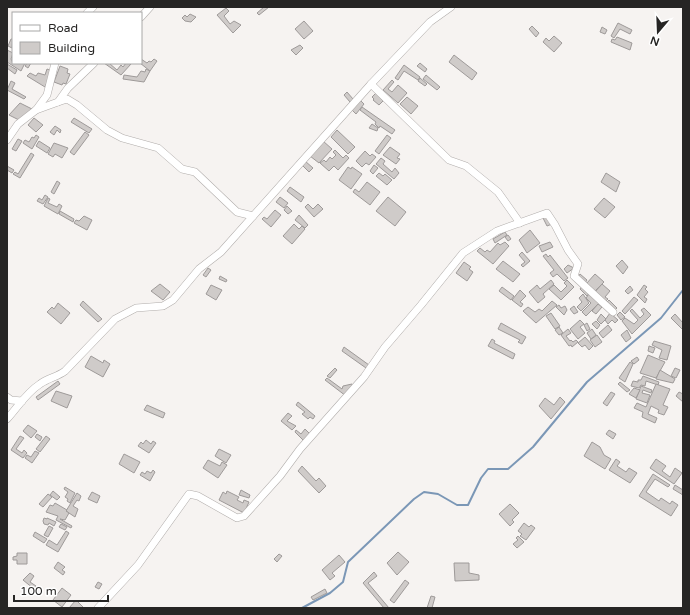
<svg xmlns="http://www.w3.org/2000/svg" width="690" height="615" font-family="'Varela Round',sans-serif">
  <rect width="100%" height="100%" fill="#f6f3f1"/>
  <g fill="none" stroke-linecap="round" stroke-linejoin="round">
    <!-- stream -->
    <polyline stroke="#7b97b6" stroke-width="2" points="302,608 330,593 343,582 348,562 414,499 424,492 438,494 457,505 468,505 481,478 488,469 508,469 533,447 587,382 661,318 683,290"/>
  </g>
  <!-- building -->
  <g fill="#cfcbc9" stroke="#9e9a99">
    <polygon points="264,7 269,7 259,15 257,13"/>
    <polygon points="226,8 229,11 224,16 230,24 234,21 241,25 233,33 217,15"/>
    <polygon points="190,14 196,17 191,22 185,21 182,18 185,15 187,17"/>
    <polygon points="304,21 313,31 304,39 295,29"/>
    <polygon points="618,23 632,30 630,34 620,29 614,38 611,36"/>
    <polygon points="532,26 539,33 536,37 529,29"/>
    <polygon points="602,27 607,30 605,34 600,32"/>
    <polygon points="554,36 562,43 554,52 543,42 546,38 549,41"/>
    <polygon points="617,37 632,43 630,50 611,42 612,39 615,40"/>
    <polygon points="11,39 13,39 12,48 8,46"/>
    <polygon points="300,45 303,48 296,55 291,50"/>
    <polygon points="7,50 13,53 11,59 13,63 25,63 21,71 7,62"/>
    <polygon points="454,55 477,73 472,80 449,62"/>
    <polygon points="141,59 147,63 149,61 151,62 154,59 157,61 150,71 140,63"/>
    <polygon points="27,63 31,63 28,68 25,66"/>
    <polygon points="104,63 109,63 117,70 121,65 123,67 126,63 131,64 121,75"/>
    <polygon points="420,63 427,69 425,72 417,66"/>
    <polygon points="7,64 17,70 15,74 7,68"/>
    <polygon points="404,65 420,77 418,80 404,71 398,80 395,78"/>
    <polygon points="60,66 68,69 67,73 70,74 66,84 63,83 62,85 54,82"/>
    <polygon points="47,69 52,71 45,87 27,76 30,73 36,76 38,73 45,75"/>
    <polygon points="146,69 150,71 144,82 123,79 124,75 137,77 141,71 145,72"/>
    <polygon points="426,75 440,87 437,90 423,79"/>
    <polygon points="420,78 427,84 425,86 418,81"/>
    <polygon points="392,80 394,82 388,89 392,92 398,85 407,93 398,103 383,90"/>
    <polygon points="11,81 15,83 12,89 26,97 24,99 7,90"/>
    <polygon points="347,92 353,99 350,102 344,95"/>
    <polygon points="376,93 383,101 379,105 373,100 374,99 372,97"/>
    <polygon points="407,97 418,106 411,114 400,104"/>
    <polygon points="360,100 364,104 356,114 352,110"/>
    <polygon points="20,103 32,109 19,120 9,115"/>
    <polygon points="362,107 395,130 392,134 380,126 379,128 375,124 376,122 360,110"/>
    <polygon points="34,118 43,125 36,132 28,125"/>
    <polygon points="74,118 92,129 89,133 71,122"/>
    <polygon points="372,124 378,128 377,131 369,128"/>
    <polygon points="55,126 61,130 60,133 57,130 54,135 50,132"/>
    <polygon points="337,130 355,147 348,154 331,137"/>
    <polygon points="85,132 89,135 74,155 70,152"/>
    <polygon points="36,135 39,137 32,149 23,143 25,140 29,142 32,137 34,138"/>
    <polygon points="387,135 391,138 379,154 375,151"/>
    <polygon points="18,139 22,141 16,151 12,149"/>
    <polygon points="39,141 50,148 47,153 36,146"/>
    <polygon points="323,141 332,149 319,163 310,156"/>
    <polygon points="54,143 68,148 62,158 55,154 53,157 48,154"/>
    <polygon points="390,147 400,154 397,158 400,159 396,164 383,155"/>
    <polygon points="335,150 343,158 346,155 349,158 338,170 334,166 329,171 320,163 324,160 326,162 330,157 332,159 336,155 333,152"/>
    <polygon points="365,151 370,156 372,154 376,157 369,165 366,163 362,167 356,161"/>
    <polygon points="31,153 34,155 20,178 13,174 15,172 18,174"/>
    <polygon points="381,158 385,161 383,164 392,172 395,168 399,173 394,179 376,164"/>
    <polygon points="305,161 313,168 309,172 302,165"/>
    <polygon points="374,165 378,168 373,174 370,171"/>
    <polygon points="7,166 14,170 12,173 7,170"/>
    <polygon points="348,167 351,169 352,167 362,174 351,189 339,180"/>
    <polygon points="379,173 383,176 385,174 392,180 387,185 376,176"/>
    <polygon points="606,173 620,182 616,192 601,182"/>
    <polygon points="57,181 60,183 54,194 51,192"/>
    <polygon points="367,182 380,192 370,205 353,192 355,189 359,192"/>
    <polygon points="290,187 304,197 301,202 287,191"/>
    <polygon points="45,195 48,197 43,204 37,201 39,198 42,200"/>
    <polygon points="280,197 288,203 284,208 276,202"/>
    <polygon points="388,197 406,212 395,226 376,211"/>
    <polygon points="48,198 50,199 48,203 57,207 59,204 62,206 58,214 44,206"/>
    <polygon points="604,198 615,207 605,218 594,209"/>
    <polygon points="308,204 313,209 318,204 323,209 314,217 305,207"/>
    <polygon points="287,206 292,211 288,214 284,210"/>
    <polygon points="275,210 281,215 271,227 262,219 264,217 267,219"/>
    <polygon points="60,211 74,219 73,222 59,214"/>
    <polygon points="299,215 308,225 305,228 295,220"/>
    <polygon points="547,215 552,224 547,226 543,218"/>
    <polygon points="84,216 92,220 87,230 74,223 76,220 79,221"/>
    <polygon points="294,224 299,229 302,226 305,229 292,244 283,236"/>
    <polygon points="530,230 540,243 527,253 519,240"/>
    <polygon points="505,232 507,235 495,243 493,239"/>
    <polygon points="508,235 511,239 508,241 505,237"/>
    <polygon points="505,242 509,246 493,264 477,251 480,248 485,252 487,250 490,252 498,243 500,245"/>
    <polygon points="550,242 553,247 542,252 539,246"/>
    <polygon points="522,252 530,261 523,267 521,265 525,262 519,255"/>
    <polygon points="546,254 548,257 550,255 568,278 564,281 557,274 553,277 550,273 554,270 543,256"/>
    <polygon points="622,260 628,267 623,274 616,266"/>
    <polygon points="503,261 520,274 513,282 496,269"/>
    <polygon points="464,262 471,267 469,269 473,272 467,281 456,273"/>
    <polygon points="568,265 574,268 567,273 564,269"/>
    <polygon points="208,268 211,270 206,277 203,275"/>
    <polygon points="580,274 587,280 585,283 578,277"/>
    <polygon points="595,274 604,282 595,291 586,284"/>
    <polygon points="220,276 227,280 226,282 219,279"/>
    <polygon points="551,280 554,284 543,294 545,297 538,303 529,292 537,285 540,289"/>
    <polygon points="567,280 574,287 561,300 549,289 554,285 561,292 567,286 564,283"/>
    <polygon points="160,284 170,292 163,300 151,291"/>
    <polygon points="602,284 610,291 605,297 608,299 605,302 595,292"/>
    <polygon points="211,285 222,290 216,300 206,294"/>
    <polygon points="583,285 590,292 587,296 580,289"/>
    <polygon points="644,285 647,287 645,289 648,292 644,297 647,299 645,303 637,295"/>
    <polygon points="630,286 633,290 628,294 625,291"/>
    <polygon points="502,287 514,296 511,300 499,291"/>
    <polygon points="520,290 526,296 520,302 523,304 521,307 512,300"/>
    <polygon points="583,294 589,303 581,311 577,307 582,302 579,298"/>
    <polygon points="589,294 599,303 586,316 582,312 591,303 586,298"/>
    <polygon points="634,297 638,300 625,314 622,311"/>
    <polygon points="609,300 617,308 614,311 606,303"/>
    <polygon points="83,301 102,319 98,322 80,305"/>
    <polygon points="552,301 557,305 536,323 523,311 528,307 535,312 539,309 542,311"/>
    <polygon points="58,303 70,313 61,324 47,312 52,307 54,309"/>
    <polygon points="598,304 602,307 596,314 592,311"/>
    <polygon points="559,305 561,308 565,306 567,310 564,315 556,307"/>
    <polygon points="574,306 578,312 574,314 570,309"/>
    <polygon points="644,308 651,315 632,334 622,321 625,318 634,324 638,320 630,311 632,309 640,318 644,314 641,310"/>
    <polygon points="620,312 625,317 621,320 617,315"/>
    <polygon points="551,313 560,326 555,329 546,316"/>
    <polygon points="610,313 618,320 615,323 612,320 608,324 605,320"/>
    <polygon points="601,314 606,319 601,324 597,320"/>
    <polygon points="675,314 683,323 683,330 671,318"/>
    <polygon points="580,320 584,324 580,327 585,333 578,339 570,329"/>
    <polygon points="596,321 600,325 597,329 592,324"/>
    <polygon points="501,323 526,337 522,344 518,342 520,340 498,329"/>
    <polygon points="587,323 590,329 587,331 584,325"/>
    <polygon points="608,325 612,330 603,338 599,333"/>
    <polygon points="559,327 563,333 559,335 555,330"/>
    <polygon points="568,329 571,333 566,336 570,341 571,340 573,342 576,340 578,342 572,347 571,345 569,346 561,335"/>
    <polygon points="592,329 596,335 591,339 587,333"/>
    <polygon points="627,330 631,338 626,342 621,335"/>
    <polygon points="597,335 602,342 595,347 590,340"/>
    <polygon points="585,337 593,346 589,350 585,345 582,347 578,343"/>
    <polygon points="492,339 495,341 494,343 515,354 513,359 488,346"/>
    <polygon points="654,341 671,346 667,360 659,358 662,350 652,345"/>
    <polygon points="649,346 655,348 653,353 648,351"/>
    <polygon points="344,347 369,365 366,368 342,351"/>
    <polygon points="648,355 665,362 656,378 640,373"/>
    <polygon points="91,356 103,363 104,360 110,364 103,377 85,367"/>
    <polygon points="637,357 639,360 634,364 631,361"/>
    <polygon points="630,362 633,364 625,382 619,378"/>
    <polygon points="335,368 337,370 330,378 327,376"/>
    <polygon points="675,368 680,370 676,378 671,376"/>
    <polygon points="660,370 675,379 673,383 656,379"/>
    <polygon points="643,376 659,382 658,385 646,381 645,386 641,385 639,388 631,386 633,381 638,382 638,380 641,380"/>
    <polygon points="327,378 342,389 343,386 352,384 354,388 346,396 325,380"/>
    <polygon points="58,381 60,384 38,400 36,397"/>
    <polygon points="620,382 630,390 627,392 618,384"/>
    <polygon points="656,384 670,389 663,405 668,407 664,415 658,413 659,410 651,406 648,414 657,418 655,423 642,417 643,412 634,408 637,403 646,407"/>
    <polygon points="641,386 652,390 651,393 643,390 642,393 650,395 647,403 636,399"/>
    <polygon points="634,388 640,390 636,398 629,394"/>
    <polygon points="56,391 72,396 67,408 51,401"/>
    <polygon points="611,392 615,394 607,406 603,403"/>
    <polygon points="679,392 683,394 683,402 676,396"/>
    <polygon points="560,397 565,402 551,419 539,406 545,398 554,405"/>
    <polygon points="298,402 315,416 313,419 310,417 308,419 302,414 305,412 296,405"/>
    <polygon points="147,405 165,413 163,418 144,410"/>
    <polygon points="288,413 292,416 287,421 296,426 292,430 281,421"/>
    <polygon points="28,425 37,431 31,438 23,431"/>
    <polygon points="305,429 311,435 305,442 295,432 296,430 301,434"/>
    <polygon points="609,430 616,434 613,439 606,434"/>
    <polygon points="37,434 42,437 40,441 35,437"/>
    <polygon points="20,436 24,438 16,449 22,453 24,450 27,453 23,458 11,450"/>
    <polygon points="46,436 50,439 40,452 36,449"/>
    <polygon points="146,440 151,444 153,441 156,443 149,453 138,446 141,442 143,444"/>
    <polygon points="592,442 600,447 604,455 611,459 605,469 584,456"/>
    <polygon points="219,449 231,455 226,463 215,456"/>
    <polygon points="35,451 39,453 32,463 25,458 27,455 31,457"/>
    <polygon points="124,454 140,462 134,473 119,464"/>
    <polygon points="616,459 620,462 617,466 626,472 629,468 637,473 630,483 609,470"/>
    <polygon points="656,459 666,466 662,471 670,477 675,468 682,473 674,484 650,468"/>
    <polygon points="208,460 220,466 222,462 227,465 218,478 203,468"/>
    <polygon points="302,466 316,481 319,478 326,486 319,493 298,471"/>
    <polygon points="153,470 155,472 150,481 140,475 142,472 145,474 147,471 151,473"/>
    <polygon points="653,474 670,485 668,487 655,479 646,492 659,501 661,498 670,504 672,501 678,505 671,516 639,496"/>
    <polygon points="675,485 683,490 683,495 673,489"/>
    <polygon points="65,487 75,493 70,503 67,501 68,499 65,497 68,492 64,489"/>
    <polygon points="241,490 250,495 249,498 239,495"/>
    <polygon points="53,491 60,497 57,500 50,495"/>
    <polygon points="227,491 239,497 237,500 243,503 244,500 249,502 244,513 219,500 223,492 226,494"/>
    <polygon points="92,492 100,496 97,503 88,499"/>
    <polygon points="77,493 81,496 79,501 77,500 73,506 78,509 75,517 66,511"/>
    <polygon points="48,494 52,497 43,507 39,504"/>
    <polygon points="55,503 67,510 66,511 69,513 65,520 60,519 72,526 71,528 56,520 58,516 46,512 50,505 53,506"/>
    <polygon points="510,504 519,513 512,520 514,522 510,526 499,514"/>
    <polygon points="44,518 47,519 47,518 56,522 54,526 49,523 48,525 44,524 43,521"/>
    <polygon points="524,523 529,527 531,525 535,528 526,540 520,536 522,534 518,531"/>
    <polygon points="61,524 67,527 65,530 59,527"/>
    <polygon points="49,526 53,528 48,537 44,535"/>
    <polygon points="66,531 69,533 58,552 46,545 49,540 57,545"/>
    <polygon points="35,532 47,539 44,543 33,536"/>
    <polygon points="518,536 524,542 517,548 513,544 518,540 516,538"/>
    <polygon points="398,552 409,562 397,575 387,563"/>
    <polygon points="17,553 27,553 27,564 17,564 17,560 13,560 13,557 17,556"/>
    <polygon points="279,554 282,556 277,562 274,559"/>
    <polygon points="339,555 345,562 332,573 335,576 330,580 322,570"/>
    <polygon points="58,562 65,567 62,570 65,572 63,575 54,568"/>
    <polygon points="454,563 469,563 469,573 479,575 479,580 455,581"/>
    <polygon points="374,572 377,576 368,583 389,608 384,608 363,583"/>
    <polygon points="30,573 34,576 30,582 36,586 34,589 23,580"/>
    <polygon points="405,580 409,583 394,603 390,600"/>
    <polygon points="98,582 102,584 99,589 95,587"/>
    <polygon points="62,588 71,595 62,607 53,600"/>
    <polygon points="325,589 327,593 313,600 311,597"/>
    <polygon points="431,596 435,597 432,608 427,608"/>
    <polygon points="76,600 84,608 69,608"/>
  </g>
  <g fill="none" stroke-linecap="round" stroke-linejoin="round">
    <!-- minor casing -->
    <g stroke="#b1adab" stroke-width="8">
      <g id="minor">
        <polyline points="87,13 93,7"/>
        <polyline points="141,17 150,7"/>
        <polyline points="371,84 449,160 466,166 498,192 520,223"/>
        <polyline points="58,102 67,99 77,105 107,130 122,138 158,148 182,169 195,172 237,212 253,216"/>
        <polyline points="36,110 58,102 68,88 94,63"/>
        <polyline points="7,140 18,124 36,110 47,95 55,63"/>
        <polyline points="7,397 11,400 22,401"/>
        <path d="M7,419c11,-12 19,-26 33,-35 8,-6 17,-7 25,-13l50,-52 21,-11 27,-2 10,-6 26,-31 22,-17 150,-168 59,-62 21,-15"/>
        <polyline points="98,608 138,565 189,494 198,496 237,518 244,516 280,476 300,449 364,377 385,347 421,305 463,253 497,231 547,213 555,225 568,250 578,264 574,276 613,312"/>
      </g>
    </g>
    <!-- minor -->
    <use href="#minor" stroke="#fff" stroke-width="7"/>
  </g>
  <!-- border -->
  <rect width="690" height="615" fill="none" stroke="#262524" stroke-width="16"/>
  <!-- legend -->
  <rect x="12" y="12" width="130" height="52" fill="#ffffff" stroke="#a8a8a7"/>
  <rect x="20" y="25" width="20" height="6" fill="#ffffff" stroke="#a8a8a7"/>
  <text x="48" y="32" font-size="12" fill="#262524">Road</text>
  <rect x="20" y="42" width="20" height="12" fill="#cfcbc9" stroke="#a8a8a7"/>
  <text x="48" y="52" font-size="12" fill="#262524">Building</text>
  <!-- north arrow -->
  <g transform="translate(658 32) rotate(199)" stroke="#ffffff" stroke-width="3" paint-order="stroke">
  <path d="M0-3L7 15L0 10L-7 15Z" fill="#262524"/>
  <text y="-6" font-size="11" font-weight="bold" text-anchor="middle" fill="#262524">N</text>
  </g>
  <!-- scale -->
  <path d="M14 595v6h94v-6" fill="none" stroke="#262524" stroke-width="2"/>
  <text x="20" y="595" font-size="12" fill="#262524" stroke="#ffffff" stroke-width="3" paint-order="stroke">100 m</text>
</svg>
